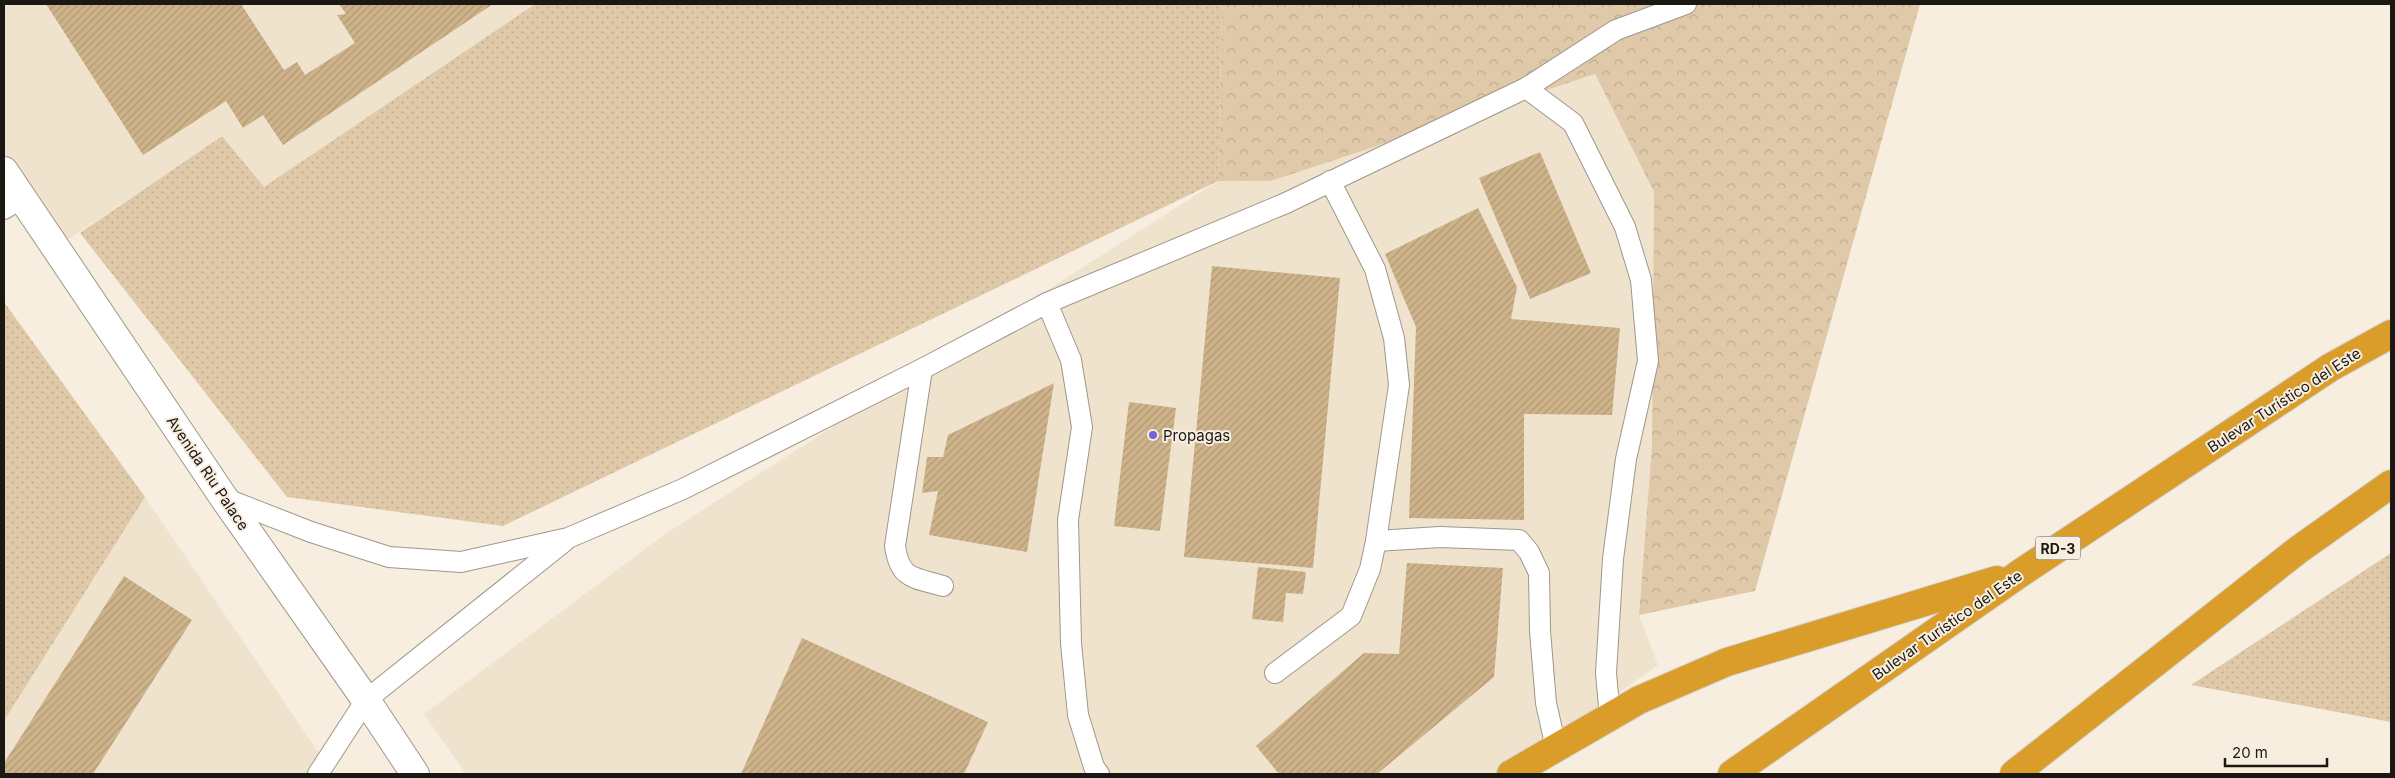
<svg xmlns="http://www.w3.org/2000/svg" width="2395" height="778" font-family="Inter,sans-serif">
  <defs>
    <pattern id="grass-dots" width="8" height="8" patternUnits="userSpaceOnUse" patternTransform="scale(1.25)"><rect width="8" height="8" fill="#dfc9a8"/><path d="M2 2h.1M6 6h.1" fill="none" stroke="#bfac90" stroke-width="1.8" stroke-linecap="round"/></pattern>
    <pattern id="forest-crowns" width="20" height="18" patternUnits="userSpaceOnUse" patternTransform="scale(1.25)"><rect width="20" height="18" fill="#dfc9a8"/><path d="M2 6a3 3 0 1 1 6 0M12 15a3 3 0 1 1 6 0" fill="none" stroke="#bfac90"/></pattern>
    <pattern id="building-hatch" width="6" height="6" patternUnits="userSpaceOnUse" patternTransform="scale(1.25)"><rect width="6" height="6" fill="#ceb38a"/><path d="M-1 1l2-2M0 6l6-6M5 7l2-2" fill="none" stroke="#b09976"/></pattern>
  </defs>
  <rect width="100%" height="100%" fill="#f7eee0"/>
  <!-- built -->
  <g fill="#f0e3ce">
    <polygon points="4,4 535,4 264,188 222,136 56,248 4,170"/>
    <polygon points="1595,74 1654,192 1652,445 1639,615 1658,665 1504,774 466,774 424,714 665,534 1218,181 1271,181"/>
    <polygon points="145,497 333,774 4,774 4,721"/>
  </g>
  <!-- grass -->
  <g fill="url(#grass-dots)">
    <polygon points="535,4 1222,4 1218,181 503,526 287,497 80,233 222,136 264,187"/>
    <polygon points="4,302 145,497 4,721"/>
    <polygon points="2391,553 2391,722 2191,685"/>
  </g>
  <!-- forest -->
  <polygon fill="url(#forest-crowns)" points="1222,4 1920,4 1755,591 1639,615 1652,445 1654,192 1595,74 1271,181 1218,181"/>
  <!-- building -->
  <g fill="url(#building-hatch)">
    <polygon points="46,4 241,4 284,70 297,62 305,75 355,43 337,15 346,14 339,4 493,4 283,145 263,115 243,128 226,101 143,155"/>
    <polygon points="1540,152 1591,273 1530,299 1479,178"/>
    <polygon points="1478,208 1517,287 1511,319 1620,328 1612,415 1524,414 1524,520 1409,518 1416,327 1385,254"/>
    <polygon points="1212,266 1340,278 1313,568 1184,557"/>
    <polygon points="1054,383 1027,552 929,535 938,491 922,493 927,457 943,457 948,435"/>
    <polygon points="1129,402 1176,408 1160,531 1114,526"/>
    <polygon points="1407,563 1503,568 1494,677 1377,774 1279,774 1256,746 1364,653 1399,654"/>
    <polygon points="1258,567 1306,572 1303,594 1286,593 1283,622 1252,619"/>
    <polygon points="124,576 192,620 93,774 4,774 4,763"/>
    <polygon points="802,638 988,722 964,774 741,774"/>
  </g>
  <g fill="none" stroke-linecap="round" stroke-linejoin="round">
    <!-- lane casing -->
    <g stroke="#9f978a" stroke-width="22">
      <g id="lane">
        <polyline points="1526,88 1573,123 1625,227 1641,280 1648,361 1626,459 1613,559 1606,673 1610,717"/>
        <polyline points="4,209 21,199"/>
        <polyline points="1047,303 1071,360 1082,427 1068,520 1071,643 1078,715 1094,767 1099,774"/>
        <path d="M922,369l-27,177c5,34 18,31 48,40"/>
        <polyline points="224,498 311,532 389,557 461,562 568,538 683,489 922,369 1047,303 1286,203 1526,88 1616,30 1686,4"/>
        <polyline points="1376,541 1440,537 1519,540 1529,552 1539,573 1540,631 1546,703 1556,748"/>
        <polyline points="1275,673 1351,616 1370,569 1376,541 1399,385 1394,338 1375,269 1330,181"/>
        <polyline points="318,774 366,700 565,541"/>
      </g>
    </g>
    <!-- secondary casing -->
    <g stroke="#9f978a" stroke-width="30">
      <polyline id="secondary" points="4,171 224,498 366,700 415,774"/>
    </g>
    <!-- highway casing -->
    <g stroke="#d1d1d0" stroke-width="30">
      <g id="highway">
        <polyline points="1511,774 1639,700 1727,662 1997,580"/>
        <polyline points="1732,774 2022,572 2331,367 2391,334"/>
        <polyline points="2014,774 2298,550 2391,484"/>
      </g>
    </g>
    <!-- lane -->
    <use href="#lane" stroke="#fff" stroke-width="20"/>
    <!-- secondary -->
    <use href="#secondary" stroke="#fff" stroke-width="28"/>
    <!-- highway -->
    <use href="#highway" stroke="#da9d29" stroke-width="28"/>
  </g>
  <!-- markers -->
  <circle fill="#7760db" stroke="#f7eee0" stroke-width="2" cx="1153" cy="435" r="5"/>
  <g text-anchor="middle" dominant-baseline="central" stroke-width="4" stroke-linejoin="round" paint-order="stroke">
    <!-- shield labels -->
    <rect fill="#f7eee0" stroke="#5d5850" stroke-width="1" x="2035.5" y="536.5" width="45" height="23" rx="4"/>
    <g font-size="14" font-weight="bold" fill="#1b1813">
      <text x="2058" y="548">RD-3</text>
    </g>
    <!-- street labels -->
    <g font-size="15" fill="#1b1813" stroke="#f7eee0">
      <text transform="translate(2284 400) rotate(-33)">Bulevar Turístico del Este</text>
      <text transform="translate(208 473) rotate(56)">Avenida Riu Palace</text>
      <text transform="translate(1947 625) rotate(-35)">Bulevar Turístico del Este</text>
    </g>
    <!-- poi labels -->
    <g font-size="15" fill="#1b1813" stroke="#f7eee0" text-anchor="start">
      <text x="1163" y="435">Propagas</text>
    </g>
  </g>
  <!-- border -->
  <rect width="2395" height="778" fill="none" stroke="#1b1813" stroke-width="10"/>
  <!-- scale -->
  <path d="M2225 758v8h102v-8" fill="none" stroke="#1b1813" stroke-width="2.5"/>
  <text x="2232" y="758" font-size="15" fill="#1b1813" stroke="#f7eee0" stroke-width="4" paint-order="stroke">20 m</text>
</svg>
